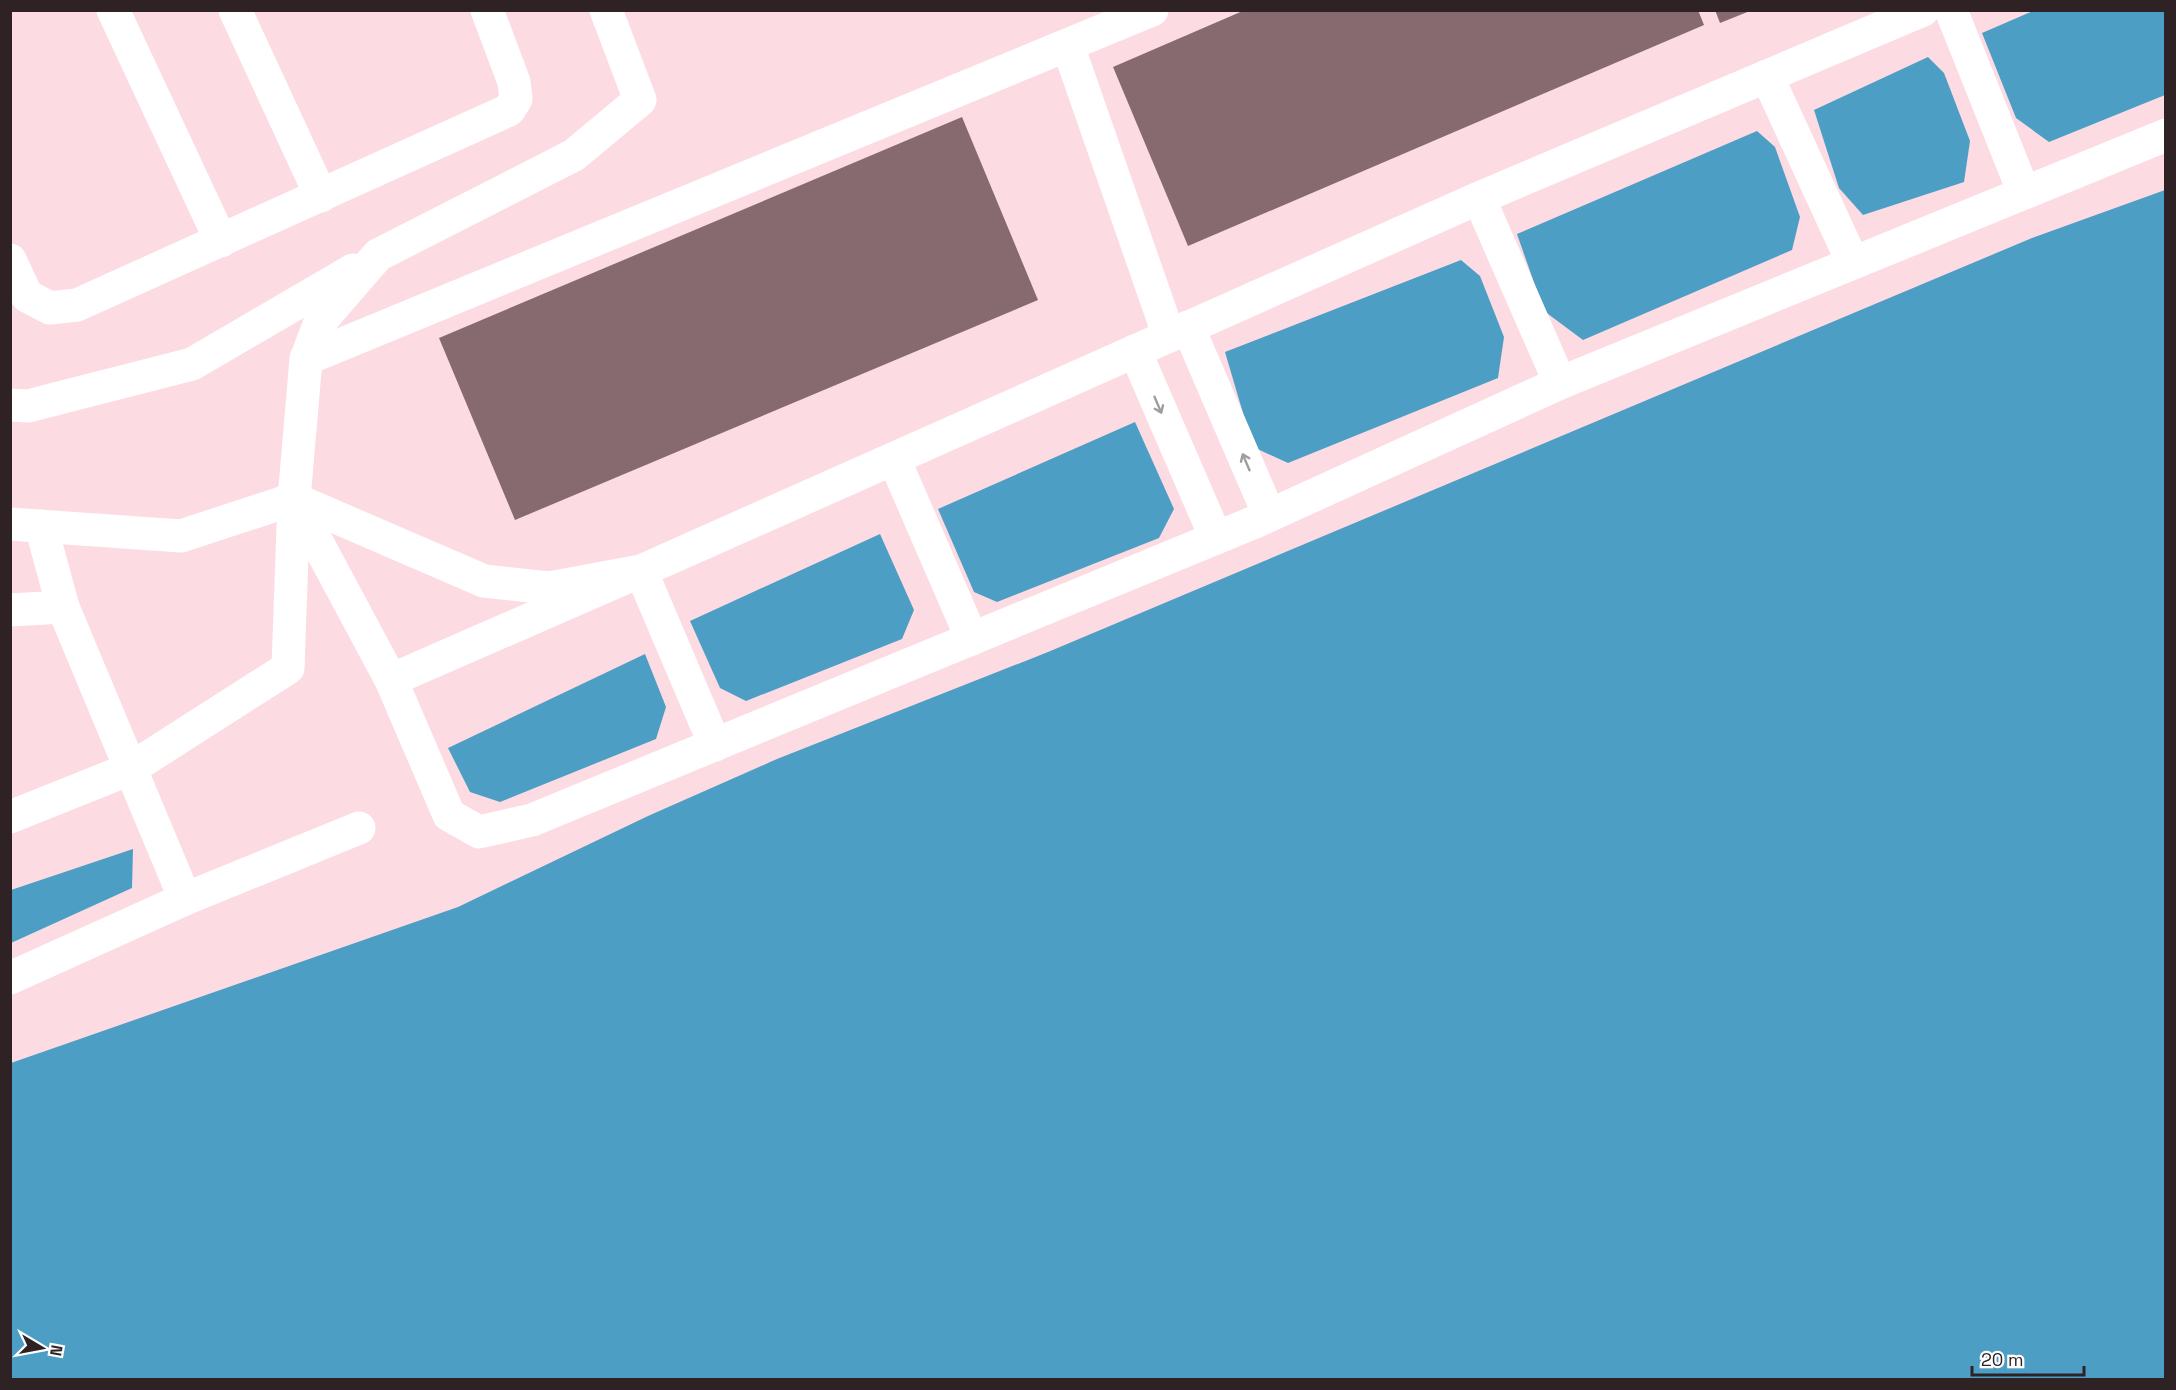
<svg xmlns="http://www.w3.org/2000/svg" width="2176" height="1390" font-family="'Space Grotesk',sans-serif">
  <rect width="100%" height="100%" fill="#fcdce2"/>
  <!-- water -->
  <g fill="#4c9ec5">
    <polygon points="2035,10 2165,11 2165,95 2049,142 2016,118 1982,33"/>
    <polygon points="1928,57 1944,73 1970,141 1964,182 1863,215 1839,188 1814,110"/>
    <polygon points="1757,131 1775,147 1800,217 1792,250 1583,340 1544,311 1517,234"/>
    <polygon points="2165,190 2165,1379 11,1379 11,1063 458,907 648,816 777,759 1048,652 2032,238"/>
    <polygon points="1461,260 1480,276 1504,337 1498,378 1288,463 1253,447 1225,352"/>
    <polygon points="1135,422 1174,509 1159,538 997,602 974,592 938,509"/>
    <polygon points="880,534 914,610 902,639 746,701 720,688 690,621"/>
    <polygon points="645,654 666,707 656,739 500,802 470,792 448,748"/>
    <polygon points="133,849 132,888 11,943 11,890"/>
  </g>
  <!-- building -->
  <g fill="#866a70">
    <polygon points="1245,10 1698,10 1704,25 1188,246 1113,67"/>
    <polygon points="1715,10 1750,10 1750,11 1720,23"/>
    <polygon points="962,117 1038,300 515,520 439,338"/>
  </g>
  <g fill="none" stroke-linecap="round" stroke-linejoin="round">
    <!-- minor -->
    <g stroke="#fff" stroke-width="33">
      <polyline points="113,10 221,241"/>
      <polyline points="235,10 321,196"/>
      <polyline points="1951,10 2024,193"/>
      <polyline points="1068,46 1169,336"/>
      <polyline points="1767,76 1853,263"/>
      <polyline points="1479,198 1560,383"/>
      <polyline points="10,260 27,296 50,308 77,305 509,110 516,99 514,82 487,10"/>
      <polyline points="1188,327 1269,515"/>
      <polyline points="1135,351 1216,538"/>
      <polyline points="306,359 1152,10"/>
      <polyline points="10,405 28,406 192,364 353,270"/>
      <polyline points="894,459 972,639"/>
      <polyline points="294,499 391,680 449,815 479,832 532,820 1255,522 1560,383 2166,135"/>
      <polyline points="10,524 181,536 294,499 484,581 549,588 641,571 715,745"/>
      <polyline points="41,526 63,607 185,899"/>
      <polyline points="10,610 63,607"/>
      <polyline points="391,680 641,571 1479,198 1923,10"/>
      <polyline points="10,817 130,769 288,668 294,499 306,359 320,322 378,255 574,155 640,100 606,10"/>
      <polyline points="10,978 185,899 359,828"/>
    </g>
  </g>
  <!-- one-way arrows -->
  <defs><path id="oneway-shaft" d="M-6 0H5M1.5-3L5.5 0L1.5 3" fill="none" stroke-width="1.6" stroke-linecap="round" stroke-linejoin="round" transform="scale(1.5)"/></defs>
  <g stroke="#a19c9d">
    <use href="#oneway-shaft" transform="translate(1158 405) rotate(67)"/>
    <use href="#oneway-shaft" transform="translate(1246 462) rotate(-113)"/>
  </g>
  <!-- border -->
  <rect width="2176" height="1390" fill="none" stroke="#2e2225" stroke-width="24"/>
  <!-- north arrow -->
  <g transform="translate(42 1348) rotate(100)" stroke="#ffffff" stroke-width="4.5" paint-order="stroke">
  <path d="M0-4.5L10 22L0 15L-10 22Z" fill="#2e2225"/>
  <text y="-9" font-size="16" font-weight="bold" text-anchor="middle" fill="#2e2225">N</text>
  </g>
  <!-- scale -->
  <path d="M1972 1366v9h112v-9" fill="none" stroke="#2e2225" stroke-width="3"/>
  <text x="1981" y="1366" font-size="18" fill="#2e2225" stroke="#ffffff" stroke-width="4.5" paint-order="stroke">20 m</text>
</svg>
